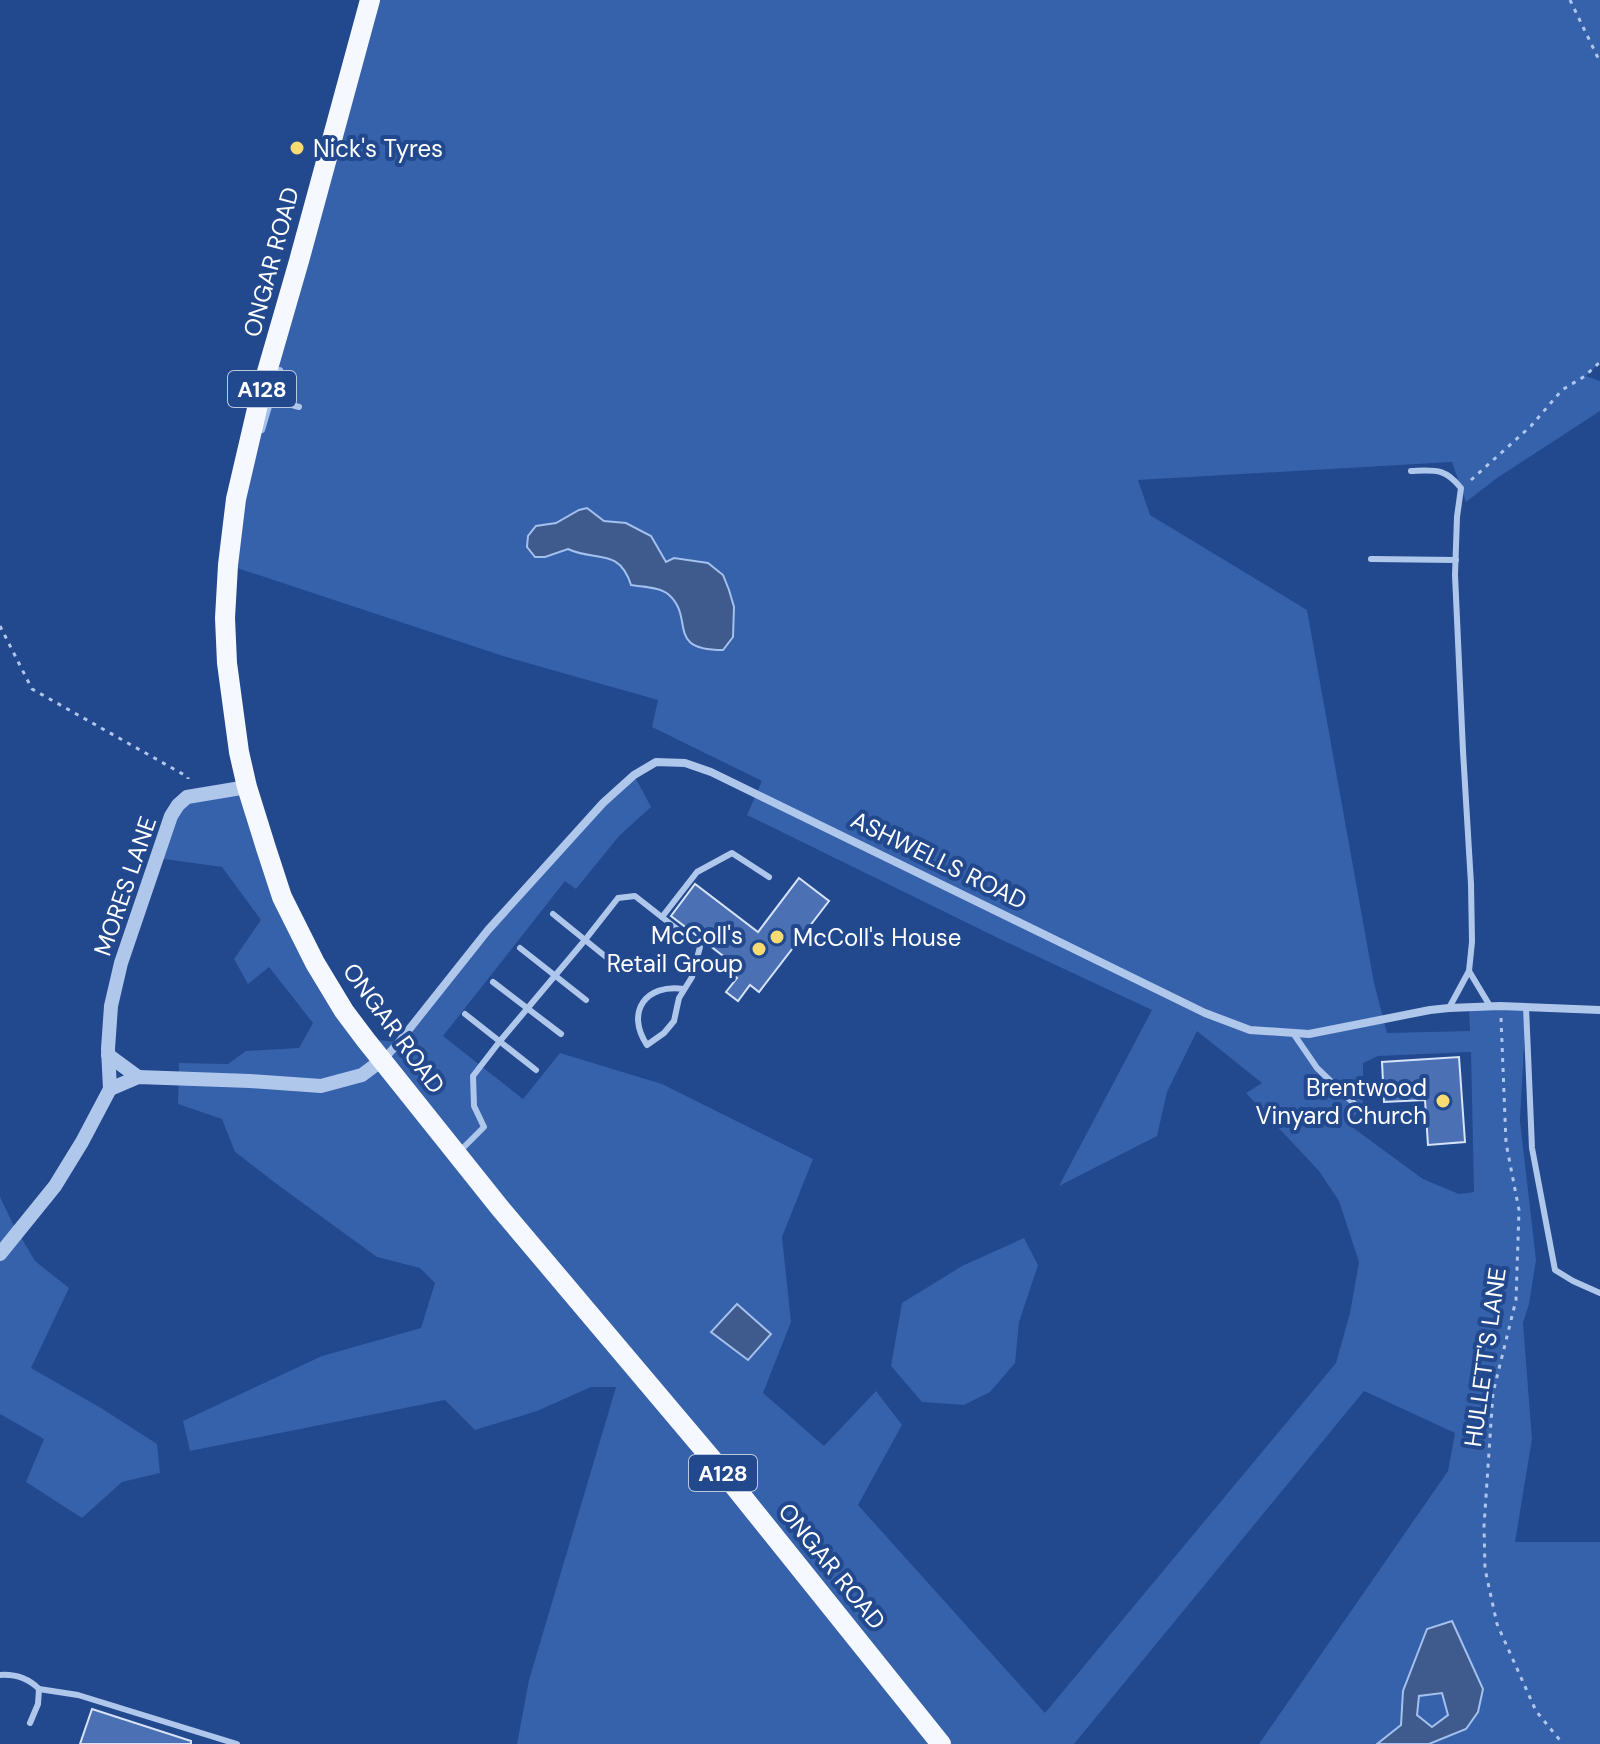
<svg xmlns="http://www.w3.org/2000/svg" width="1600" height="1744" font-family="'DM Sans',sans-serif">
  <rect width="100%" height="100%" fill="#22488d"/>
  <!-- green -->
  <g fill="#3661ab" fill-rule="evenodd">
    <path d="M370,0h1230v362l-14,14 14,5v30l-103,67 -31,24 -14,-40 -314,18 12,35 157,95 67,373 13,50 83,-2 -1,-23 57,-1 -6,114 16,139 -7,44 -6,19 9,116 -17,103h85v202h-341l189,-273 7,-38 -91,-42 -290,353h-557l12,-64 87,-293h-25l-54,24 -62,19 -30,-30 -255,51 -7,-30 139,-65 99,-28 14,-45 -15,-15 -43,-11 -95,-69 -47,-36 -13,-33 -44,-15 1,-41 49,1 18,-13 53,-3 14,-25 -44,-56 -21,17 -14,-25 27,-39 -39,-53 -65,-9 21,-53 69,-18 19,61 99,191 34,3 89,-112 146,-155 17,32 -32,29 -43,53 -11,-8 -122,155 80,63 37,-46 102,31 151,75 -31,78 9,85 -28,71 61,53 52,-55 26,34 -44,80 187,208 291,-350 14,-50 9,-51 -20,-61 -20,-30 -73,-78 16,-10 -65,-52 -30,61 -10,44 -98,50 93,-176 -150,-70 -255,-125 15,-34 -110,-54 6,-27 -155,-44 -275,-91 8,-66zM1471,1052l3,140 -15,2 -36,-15 -75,-55 15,-18v-43l15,-7z"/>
    <polygon points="0,1197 13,1224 35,1261 69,1288 31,1368 101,1408 157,1444 160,1473 122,1482 82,1518 26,1482 44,1439 0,1414"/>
    <polygon points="1024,1238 1038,1265 1019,1322 1015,1363 990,1392 964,1405 922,1402 891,1366 902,1303 962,1266"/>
  </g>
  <!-- water -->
  <g fill="#3f5a8d" stroke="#a4c0ed" stroke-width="2" fill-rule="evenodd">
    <path d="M587,508l17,13 22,2 25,13 15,26 8,-4 34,5 15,12 6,15 5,17 -1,30 -10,13c-59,0 -27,-32 -55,-56 -8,-7 -26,-7 -37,-9 -12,-38 -36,-23 -63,-36l-23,8h-10l-8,-10 1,-11 8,-10 20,-3 23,-13z"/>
    <polygon points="737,1304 771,1334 748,1360 711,1332"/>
    <path d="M1452,1621l31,68 -5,23 -12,17 -37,15h-52l24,-19 2,-34 24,-62zM1442,1693l6,22 -16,12 -15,-12 2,-19z"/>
  </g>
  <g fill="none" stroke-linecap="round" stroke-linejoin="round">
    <!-- stream -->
    <polyline stroke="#a4c0ed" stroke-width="6" points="262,430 280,370"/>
  </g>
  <!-- building -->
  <g fill="#4b71b4" stroke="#d6e3f9" stroke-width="2">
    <polygon points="799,878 829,901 759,992 750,985 738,1001 726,992 737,978 725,969 731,962 671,916 695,884 758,932"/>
    <polygon points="1459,1057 1465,1142 1428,1145 1425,1100 1384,1102 1382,1062"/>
    <polygon points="92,1709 191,1741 191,1744 80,1744"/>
  </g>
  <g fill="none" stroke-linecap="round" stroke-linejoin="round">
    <!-- path -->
    <g stroke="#b0c7ec" stroke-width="3" stroke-dasharray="4 6" stroke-linecap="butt">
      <polyline points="1570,0 1600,62"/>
      <polyline points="1471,480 1531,426 1562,390 1585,376 1600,362"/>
      <polyline points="0,626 32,689 188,777 188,779"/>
      <polyline points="1501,1018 1506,1143 1519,1210 1516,1300 1493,1393 1484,1526 1485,1569 1497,1624 1536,1711 1563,1744"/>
    </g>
    <!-- service -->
    <g stroke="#b0c7ec" stroke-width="6">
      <polyline points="264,397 299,407"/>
      <path d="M1411,471c25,-1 34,-3 50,17l-4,29 -2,58 8,176 8,133 1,58 -3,29 21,35"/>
      <polyline points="1371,559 1456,560"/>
      <polyline points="553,914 616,965"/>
      <polyline points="662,917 697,872 732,853 769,877"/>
      <polyline points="520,948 586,1000"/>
      <polyline points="493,982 561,1034"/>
      <polyline points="1526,1007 1532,1148 1555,1270 1573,1281 1600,1293"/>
      <polyline points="1449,1008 1469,971"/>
      <polyline points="465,1014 536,1070"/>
      <polyline points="1293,1033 1317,1068 1367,1116"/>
      <path d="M459,1152l25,-25 -10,-21 -1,-30 27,-35 85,-101 33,-42 17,-2 65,51 -8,30 -13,21 -5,23 -10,12 -17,12c-22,-33 -1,-62 37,-56"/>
      <path d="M0,1675c16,-1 28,3 39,14l-1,15 -8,19"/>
      <polyline points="39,1689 78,1695 237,1744"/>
    </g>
    <!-- minor -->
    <polyline stroke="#b0c7ec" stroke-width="8" points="384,1059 399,1042 488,930 603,803 634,775 656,762 685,763 711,772 1205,1013 1250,1030 1309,1034 1430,1010 1449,1008 1500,1006 1600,1010"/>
    <!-- tertiary -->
    <g stroke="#b0c7ec" stroke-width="14">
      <polyline points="108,1055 138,1077"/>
      <polyline points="110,1089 138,1077 250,1081 321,1086 362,1075 382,1060"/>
      <polyline points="0,1254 55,1186 82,1142 110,1089 108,1049 111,1006 121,963 171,816 178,805 187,797 247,787"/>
    </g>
    <!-- primary -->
    <polyline stroke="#f6f8ff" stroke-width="20" points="370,0 299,261 260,396 236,499 228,565 225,618 227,663 239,752 247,787 266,848 282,897 315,963 344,1011 365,1039 500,1208 722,1471 941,1744"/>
  </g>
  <!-- markers -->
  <g fill="#f8dc72" stroke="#22488d" stroke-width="3">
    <circle cx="297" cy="148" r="8"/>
    <circle cx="777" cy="937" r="8"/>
    <circle cx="759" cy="949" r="8"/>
    <circle cx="1443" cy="1101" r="8"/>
  </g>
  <g text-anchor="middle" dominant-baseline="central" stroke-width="8" stroke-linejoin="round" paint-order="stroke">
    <!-- shield labels -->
    <g fill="#22488d" stroke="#bdc8dd" stroke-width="2">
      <rect x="228" y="371" width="68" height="36" rx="6"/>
      <rect x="689" y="1455" width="68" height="36" rx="6"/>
    </g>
    <g font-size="22" font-weight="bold" fill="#fff">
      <text x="262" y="389">A128</text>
      <text x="723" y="1473">A128</text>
    </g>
    <!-- poi labels -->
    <g font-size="24" fill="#fff" stroke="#22488d" text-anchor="start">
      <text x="313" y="148">Nick's Tyres</text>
      <text x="743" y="935" text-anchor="end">McColl's<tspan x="743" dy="28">Retail Group</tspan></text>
      <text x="793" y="937">McColl's House</text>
      <text x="1427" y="1087" text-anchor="end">Brentwood<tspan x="1427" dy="28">Vinyard Church</tspan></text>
    </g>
    <!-- street labels -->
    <g font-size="24" fill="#fff" stroke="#22488d">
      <text transform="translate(271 262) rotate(-75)">ONGAR ROAD</text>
      <text transform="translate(939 860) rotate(26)">ASHWELLS ROAD</text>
      <text transform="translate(125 886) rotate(-71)">MORES LANE</text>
      <text transform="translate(394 1028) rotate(54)">ONGAR ROAD</text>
      <text transform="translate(1485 1357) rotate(-82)">HULLETT'S LANE</text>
      <text transform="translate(832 1566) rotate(51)">ONGAR ROAD</text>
    </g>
  </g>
</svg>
